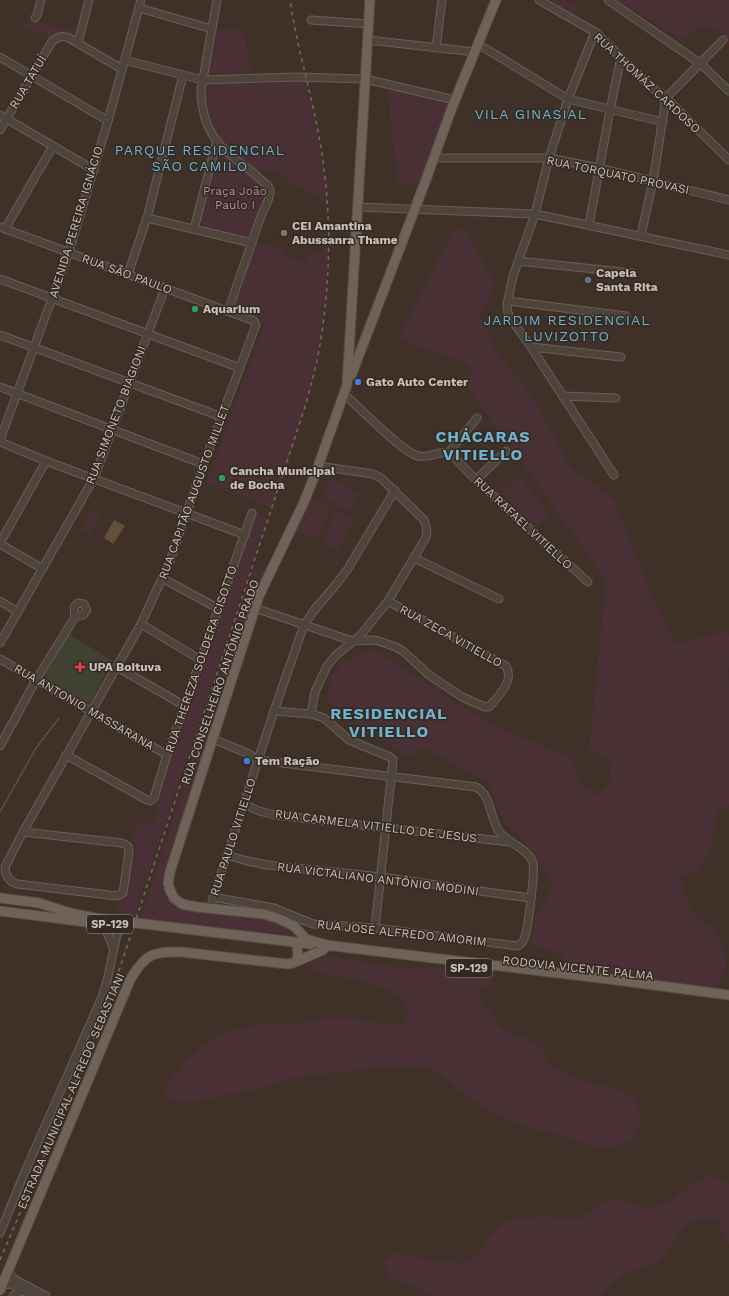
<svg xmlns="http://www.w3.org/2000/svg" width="729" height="1296" font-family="'Work Sans',sans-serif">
  <rect width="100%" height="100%" fill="#3f3127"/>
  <!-- medical -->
  <polygon fill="#404033" points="69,634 113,661 90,702 87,703 49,683 46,678 46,674"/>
  <!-- green -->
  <g fill="#493035">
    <polygon points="550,0 567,0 578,7 573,15"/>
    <path d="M616,0h113v43l-6,-6v-3c-21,-12 -24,-9 -40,6z"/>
    <path d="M27,19l5,4 7,-1 39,10 -1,5c-5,-2 -15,-7 -20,-5 -5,2 -5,6 -11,7l2,-4 -2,-2 -22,-4z"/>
    <polygon points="243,28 252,73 213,74 210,73 208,69 218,29"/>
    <polygon points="305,82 320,142 328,204 308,191 290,182 276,170 257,170 230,150 219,138 212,123 207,106 205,93 206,84"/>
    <polygon points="387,87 449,104 421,185 398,183"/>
    <polygon points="221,154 225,154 257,180 264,191 265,197 252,232 247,237 205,228 201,220 218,156"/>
    <path d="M465,228l31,59 -17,27 14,32 41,53 36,67 44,34 44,109 17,35 47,-12 7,2v31l-2,7 2,11v122l-10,4 -9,42 -13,18 -17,10 12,34 20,13 8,14 7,18 -3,17 -5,7 -1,7 -139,-19 -13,-3 -5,-13 -30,-9 4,-27 15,-25 1,-15 -23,-32 -16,-17 -11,-13 -14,-34 -64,-35 -16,10 -79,-54c1,-6 0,-14 1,-19 7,-23 24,-28 44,-35l124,79 73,28 13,31 14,8 12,-11 2,-23 -22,-11 17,-170 -143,-199 11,-10 -13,-12 -20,-3 -42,-19 55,-108z"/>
    <path d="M255,243l28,7 -1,5 25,7 2,-8 19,-6c-2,38 -4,75 -11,113 -10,50 -29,98 -45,146l-66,-23 58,-160 -3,-8 -27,-10z"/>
    <polygon points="519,476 550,515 537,527 501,493"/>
    <polygon points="330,478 360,493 351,512 321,497"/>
    <polygon points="312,498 331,507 316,539 297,530"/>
    <polygon points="337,510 354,518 338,551 322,543"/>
    <polygon points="91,511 100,516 90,534 81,528"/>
    <polygon points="255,513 267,517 133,920 116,918 121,898 125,897 128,891 133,847 132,843 136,822 153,824 155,822 158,799"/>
    <polygon points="252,568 266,570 166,877 172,900 262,918 290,927 292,931 290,933 286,934 141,919"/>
    <path d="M327,957l16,1 60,11 19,-2 32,2 38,7 1,9 -12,2v13l11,14 9,13 13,8 15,5 13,8 6,15 14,8 28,12 30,7 13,8 8,14 -2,15 -9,13 -14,8h-16l-23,-8 -45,-12 -31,-12 -15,-8 -19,-12 -25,-20 -15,-8 -16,-1 -32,1 -81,9 -15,4 -15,6 -77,15h-16l-9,-4 -2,-10 19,-25 12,-11 24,-18 31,-8 16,-2 32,-1 30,-6 29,2 32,6 15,-1 4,-15c-3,-4 -6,-9 -9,-12 -10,-8 -32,-15 -44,-18 -13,-3 -40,-3 -46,-16l3,-4z"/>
    <polygon points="709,1176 729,1184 729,1243 717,1220 700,1218 686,1225 676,1237 668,1250 658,1262 626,1273 602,1292 599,1296 430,1296 418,1288 390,1277 383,1263 394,1253 426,1259 459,1263 468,1261 481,1252 488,1238 499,1226 512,1218 547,1217 565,1219 582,1218 608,1200 624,1201 639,1206 656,1208 670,1201 695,1182"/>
  </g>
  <!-- water -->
  <polygon fill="#644e3c" points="114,520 125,526 113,544 104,538"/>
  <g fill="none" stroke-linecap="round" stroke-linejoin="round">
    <!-- stream -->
    <polyline stroke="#644e3c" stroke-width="1.5" points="0,812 36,748 59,718"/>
    <!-- minor casing -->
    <g stroke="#695f56" stroke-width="9">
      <g id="minor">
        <path d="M217,0l-16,90c0,22 7,45 24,60 11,11 24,18 35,29 4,4 9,6 10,11 1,8 -6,19 -9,26 -11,32 -22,63 -33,95"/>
        <polyline points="539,0 595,32 650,86 666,98 729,160"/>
        <polyline points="608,0 701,64 729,91"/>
        <polyline points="139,8 212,29"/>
        <polyline points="35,18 37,15 41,0"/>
        <polyline points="311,20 369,24"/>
        <polyline points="595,32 568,99 549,158 535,214 513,276 507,305 508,313 511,319 531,347 614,475"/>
        <polyline points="368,40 475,52"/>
        <polyline points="78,43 89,0"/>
        <polyline points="478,44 568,99 663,122"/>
        <polyline points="436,48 442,0"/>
        <polyline points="0,57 108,121"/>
        <polyline points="124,60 203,80 297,77 365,79 455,100"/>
        <polyline points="0,115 94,170"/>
        <path d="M0,130l51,-87c5,-6 11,-8 18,-5l53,31"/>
        <polyline points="434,158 549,158 599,168 729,200"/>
        <polyline points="358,207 535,214 729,255"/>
        <polyline points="147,218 252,243"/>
        <polyline points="589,225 610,110 621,57"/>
        <path d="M0,227l254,94 2,4 -54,143 -32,93 -29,63 -118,208 -18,35c0,9 4,14 12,17l100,12 6,-3 6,-42c0,-5 -3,-7 -8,-8l-98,-11"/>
        <polyline points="5,229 53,146"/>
        <polyline points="194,229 217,140"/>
        <polyline points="641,235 653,181 666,98 723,40"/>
        <polyline points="518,261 632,273"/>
        <polyline points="128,274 147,218 183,75"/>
        <polyline points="0,279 240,368"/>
        <polyline points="508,301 626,316"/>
        <polyline points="0,335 222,417"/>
        <polyline points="531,347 621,357"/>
        <polyline points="0,387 203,464"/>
        <path d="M344,394c14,12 59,59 74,62 10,2 20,-4 31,-4l27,28 112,102"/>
        <polyline points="562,396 616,398"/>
        <polyline points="0,440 69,252 108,121 141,0"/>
        <polyline points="0,442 46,461 245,535"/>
        <polyline points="449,452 477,418"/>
        <polyline points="476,480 506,451"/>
        <polyline points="0,543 46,461"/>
        <polyline points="0,544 43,569"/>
        <polyline points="414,558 499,599"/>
        <polyline points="162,578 219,609"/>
        <polyline points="0,601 18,612"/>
        <polygon points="78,603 84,604 87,610 83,615 75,617 74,607"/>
        <path d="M255,608l97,33 23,-1 21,7 7,4 26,24 33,22 23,10h4c9,-11 26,-26 17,-41l-118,-65"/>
        <polyline points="141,624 201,660"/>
        <polyline points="0,643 94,478 165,288"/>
        <polyline points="0,659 167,755"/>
        <polyline points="117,667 185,706"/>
        <polyline points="274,711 311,714 324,718 349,740 390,757 393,760 375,928"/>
        <path d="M311,714l4,-22 12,-26 9,-11 24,-19 28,-35 37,-62c3,-7 2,-12 -1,-19l-43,-42 -8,-4 -55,-8"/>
        <path d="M213,739l36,15 9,6 218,27c15,8 14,29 22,43 9,13 31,19 35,33 2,8 -5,68 -9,76 -1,4 -3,5 -6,7l-143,-18 -62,-4 -39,-16 -61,-11"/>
        <polyline points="0,746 36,680 75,617"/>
        <polyline points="66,755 147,800 150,801 154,798 167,755 252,513"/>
        <polyline points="244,804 259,811 275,815 510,842"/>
        <polyline points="227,855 247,861 267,865 381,877 530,898"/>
        <polyline points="210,909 227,855 274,711 304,625 315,609 334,587 347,570 395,490"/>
        <polyline points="103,923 113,947"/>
        <polyline points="0,1233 24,1174 102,997 107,981 117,934 122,926"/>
        <polyline points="8,1270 14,1279 46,1296"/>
        <polyline points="2,1285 11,1284 33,1296"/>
        <polyline points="13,1296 19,1292 25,1291"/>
      </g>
    </g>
    <!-- major casing -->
    <g stroke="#584d45" stroke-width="11">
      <g id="major">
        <polyline points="351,376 424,185 453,105 496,0"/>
        <polyline points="0,898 39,903 70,913 95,918 311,944"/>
        <polyline points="0,911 86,922"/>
        <polyline points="325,945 616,980 729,995"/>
        <polyline points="330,946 306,939 294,926 277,918 264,914 197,907 182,904 174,898 170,890 168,883 170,872 228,691 259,596 304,502 316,472 347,385 370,0"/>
        <polyline points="297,947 298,954 297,961"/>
        <path d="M0,1290l131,-312c15,-24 22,-27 50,-26l106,12 6,-1 30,-13"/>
      </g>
    </g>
    <!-- minor -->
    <use href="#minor" stroke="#4f443b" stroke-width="7"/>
    <!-- major -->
    <use href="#major" stroke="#6f6359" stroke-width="9"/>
    <!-- rail -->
    <path stroke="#76685e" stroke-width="1.5" stroke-dasharray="4 4" stroke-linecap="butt" d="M0,1260l106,-250 200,-606c5,-20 11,-40 14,-59 11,-67 12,-136 0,-203 -8,-47 -23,-94 -30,-142"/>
  </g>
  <!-- markers -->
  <circle fill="#8d6e63" stroke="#342920" stroke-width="1.5" cx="284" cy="233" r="4"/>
  <circle fill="#6b7280" stroke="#342920" stroke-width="1.5" cx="588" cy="280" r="4"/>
  <g fill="#2e9e5b" stroke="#342920" stroke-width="1.5">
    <circle cx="195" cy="309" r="4"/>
    <circle cx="222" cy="478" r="4"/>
  </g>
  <g fill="#3f7fe0" stroke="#342920" stroke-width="1.5">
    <circle cx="358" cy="382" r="4"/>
    <circle cx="247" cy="761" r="4"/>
  </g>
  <path fill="#e0444e" stroke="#342920" stroke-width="1.5" d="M78 661h4v4h4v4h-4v4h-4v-4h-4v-4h4z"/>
  <g text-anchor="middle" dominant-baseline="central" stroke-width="3" stroke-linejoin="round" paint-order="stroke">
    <!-- shield labels -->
    <g fill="#342920" stroke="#9c938a" stroke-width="1">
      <rect x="87" y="915" width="46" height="18" rx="3"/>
      <rect x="446" y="959" width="46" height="18" rx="3"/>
    </g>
    <g font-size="11" font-weight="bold" fill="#c9c0b8">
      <text x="110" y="924">SP-129</text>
      <text x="469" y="968">SP-129</text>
    </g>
    <!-- street labels -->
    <g font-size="12" fill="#c9c0b8" stroke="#342920">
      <text transform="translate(28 82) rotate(-59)">RUA TATUÍ</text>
      <text transform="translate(647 83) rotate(43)">RUA THOMÁZ CARDOSO</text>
      <text transform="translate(618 175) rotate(12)">RUA TORQUATO PROVASI</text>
      <text transform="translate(76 222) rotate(-73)">AVENIDA PEREIRA IGNÁCIO</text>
      <text transform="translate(127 274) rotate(20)">RUA SÃO PAULO</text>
      <text transform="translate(116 415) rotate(-69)">RUA SIMONETO BIAGIONI</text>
      <text transform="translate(194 492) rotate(-70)">RUA CAPITÃO AUGUSTO MILLET</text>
      <text transform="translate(523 523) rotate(43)">RUA RAFAEL VITIELLO</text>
      <text transform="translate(451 636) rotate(29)">RUA ZECA VITIELLO</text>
      <text transform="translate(201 659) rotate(-71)">RUA THEREZA SOLDERA CISOTTO</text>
      <text transform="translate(220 682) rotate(-71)">RUA CONSELHEIRO ANTÔNIO PRADO</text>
      <text transform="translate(84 707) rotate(30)">RUA ANTONIO MASSARANA</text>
      <text transform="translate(376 826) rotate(7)">RUA CARMELA VITIELLO DE JESUS</text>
      <text transform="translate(233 837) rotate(-72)">RUA PAULO VITIELLO</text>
      <text transform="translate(378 879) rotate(7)">RUA VICTALIANO ANTÔNIO MODINI</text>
      <text transform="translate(402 933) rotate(6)">RUA JOSÉ ALFREDO AMORIM</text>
      <text transform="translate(578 968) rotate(6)">RODOVIA VICENTE PALMA</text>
      <text transform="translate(71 1091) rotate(-67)">ESTRADA MUNICIPAL ALFREDO SEBASTIANI</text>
    </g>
    <!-- park labels -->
    <g font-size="12" fill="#ad8daa" stroke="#342920">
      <text x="235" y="191">Praça João<tspan x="235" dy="14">Paulo I</tspan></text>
    </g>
    <!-- poi labels -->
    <g font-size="12" font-weight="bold" fill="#c9c0b8" stroke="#342920" text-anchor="start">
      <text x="292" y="226">CEI Amantina<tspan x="292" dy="14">Abussanra Thame</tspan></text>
      <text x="596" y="273">Capela<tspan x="596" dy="14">Santa Rita</tspan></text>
      <text x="203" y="309">Aquarium</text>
      <text x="366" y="382">Gato Auto Center</text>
      <text x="230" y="471">Cancha Municipal<tspan x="230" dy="14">de Bocha</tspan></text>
      <text x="89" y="667">UPA Boituva</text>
      <text x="255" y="761">Tem Ração</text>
    </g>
    <!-- quarter labels -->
    <g font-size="14" letter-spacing="1" fill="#6eb2cf" stroke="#342920">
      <text x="531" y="114">VILA GINASIAL</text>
      <text x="200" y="150">PARQUE RESIDENCIAL<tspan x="200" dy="16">SÃO CAMILO</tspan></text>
      <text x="567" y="320">JARDIM RESIDENCIAL<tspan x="567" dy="16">LUVIZOTTO</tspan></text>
    </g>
    <!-- district labels -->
    <g font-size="16" font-weight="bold" letter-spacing="1" fill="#6eb2cf" stroke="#342920">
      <text x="483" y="436">CHÁCARAS<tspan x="483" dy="18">VITIELLO</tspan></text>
      <text x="389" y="713">RESIDENCIAL<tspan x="389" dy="18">VITIELLO</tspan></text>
    </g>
  </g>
</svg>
